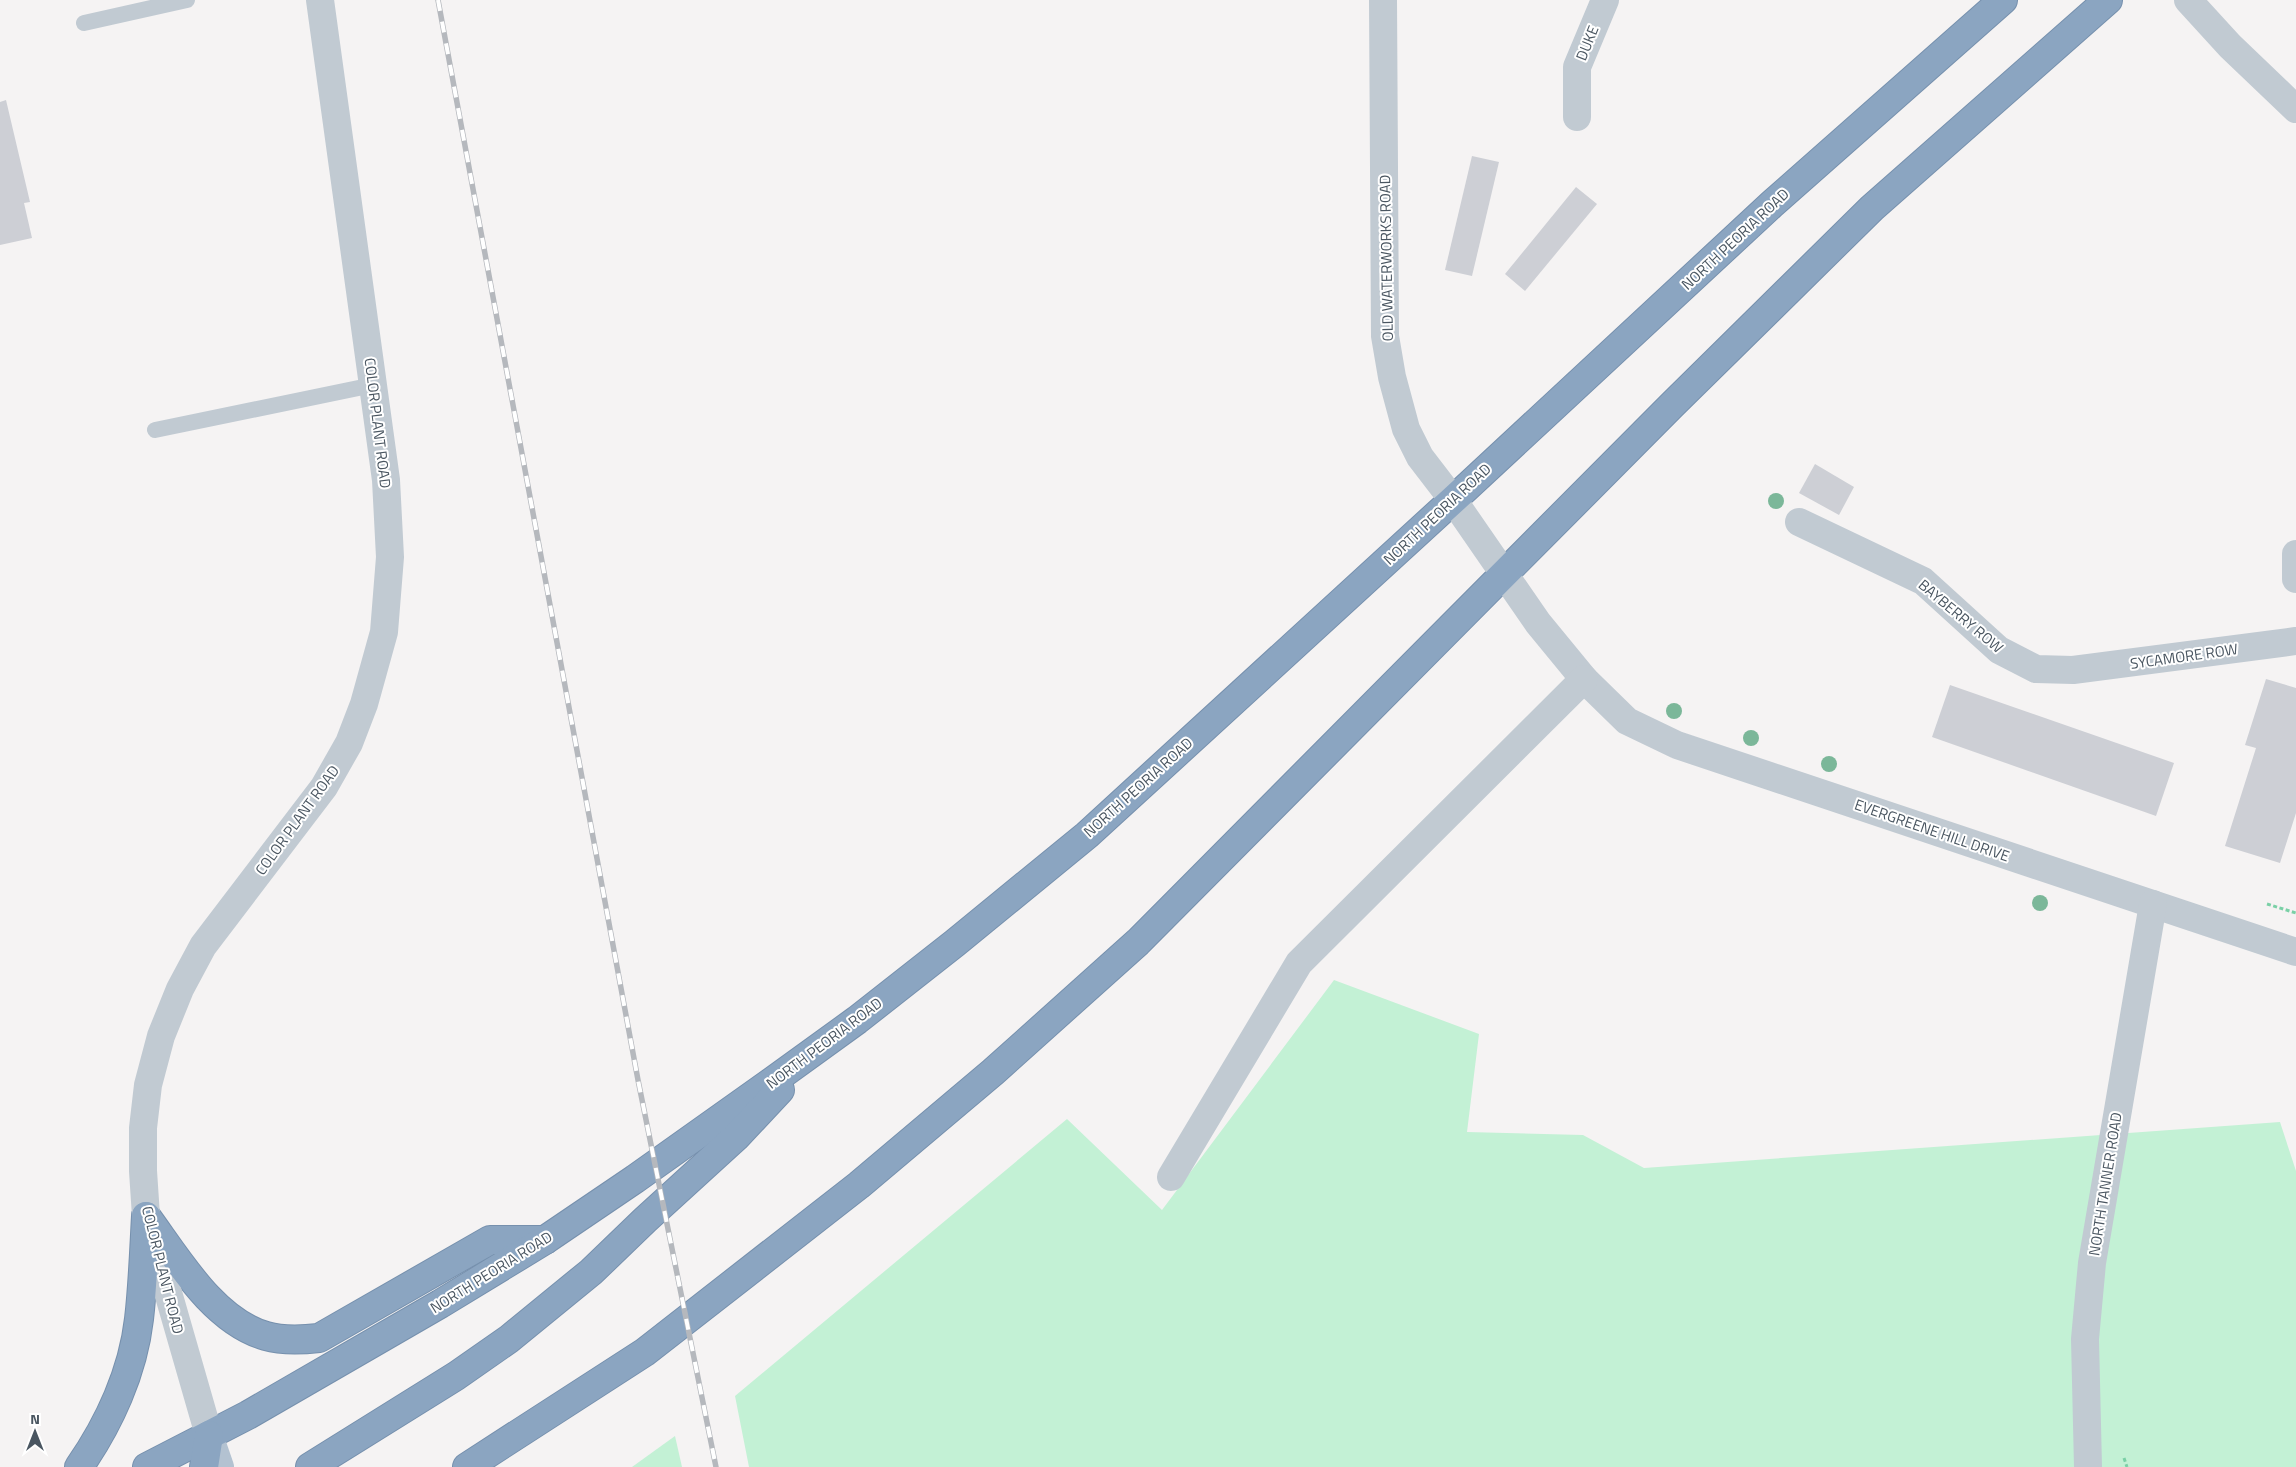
<svg xmlns="http://www.w3.org/2000/svg" width="2296" height="1467" font-family="'Titillium Web',sans-serif">
  <rect width="100%" height="100%" fill="#f5f3f3"/>
  <!-- green -->
  <g fill="#c3f1d5">
    <polygon points="1334,980 1479,1034 1467,1132 1583,1135 1644,1168 2280,1122 2296,1171 2296,1467 749,1467 735,1396 1067,1119 1162,1210"/>
    <polygon points="675,1436 682,1467 632,1467"/>
  </g>
  <!-- building -->
  <g fill="#cdcfd5">
    <polygon points="6,100 30,202 24,203 32,238 0,245 0,102"/>
    <polygon points="1472,156 1499,162 1472,276 1445,270"/>
    <polygon points="1576,187 1597,204 1525,291 1505,274"/>
    <polygon points="1815,464 1854,487 1839,515 1799,493"/>
    <polygon points="2266,679 2296,688 2296,813 2280,863 2225,846 2256,748 2245,745"/>
    <polygon points="1950,685 2174,763 2156,816 1932,737"/>
  </g>
  <g fill="none" stroke-linecap="round" stroke-linejoin="round">
    <!-- highway casing -->
    <g stroke="#7690ad" stroke-width="30">
      <g id="highway">
        <path d="M146,1216c31,42 67,105 120,120 17,5 35,4 53,2l171,-98h55"/>
        <path d="M79,1467c30,-43 54,-95 60,-148 4,-34 5,-68 7,-103"/>
        <polyline points="147,1467 248,1415 440,1304 545,1240 635,1179 770,1083 857,1020 955,943 1087,835 1453,500 1772,204 2003,0"/>
        <polyline points="204,1467 209,1435"/>
        <polyline points="310,1467 456,1376 509,1339 591,1272 645,1220 736,1137 780,1090"/>
        <polyline points="467,1467 645,1352 859,1185 993,1072 1138,942 1672,405 1872,208 2108,0"/>
      </g>
    </g>
    <!-- path -->
    <g stroke="#7ad0a6" stroke-width="3" stroke-dasharray="4 2.5" stroke-linecap="butt">
      <polyline points="2267,904 2296,913"/>
      <polyline points="2124,1458 2127,1467"/>
    </g>
    <!-- lane -->
    <g stroke="#c1cad2" stroke-width="16">
      <polyline points="84,23 187,0"/>
      <polyline points="155,430 373,385"/>
    </g>
    <!-- street -->
    <g stroke="#c1cad2" stroke-width="28">
      <polyline points="1383,0 1385,336 1392,377 1406,429 1420,457 1453,500 1538,623 1584,679 1627,721 1677,745 2296,952"/>
      <polyline points="2188,0 2230,46 2296,109"/>
      <polyline points="1577,117 1577,67 1605,0"/>
      <polyline points="1799,522 1923,581 1999,650 2036,669 2073,670 2296,641"/>
      <polyline points="2296,554 2296,579"/>
      <polyline points="1171,1177 1299,963 1584,679"/>
      <polyline points="209,1435 146,1216 143,1171 143,1128 148,1085 161,1036 180,989 203,946 324,787 349,743 364,704 384,632 390,557 386,480 320,0"/>
      <polyline points="2088,1467 2085,1339 2092,1263 2153,904"/>
    </g>
    <!-- primary -->
    <polyline stroke="#b3c2d1" stroke-width="28" points="209,1435 220,1467"/>
    <!-- highway -->
    <use href="#highway" stroke="#8ba5c1" stroke-width="28"/>
    <!-- rail casing -->
    <g stroke="#b5b8bd" stroke-width="5.5">
      <polyline id="rail" points="438,0 638,1080 716,1467"/>
    </g>
    <!-- rail -->
    <use href="#rail" stroke="#fff" stroke-width="4" stroke-dasharray="11" stroke-linecap="butt"/>
  </g>
  <!-- trees -->
  <g fill="#7bb799">
    <circle cx="1776" cy="501" r="8"/>
    <circle cx="1674" cy="711" r="8"/>
    <circle cx="1751" cy="738" r="8"/>
    <circle cx="1829" cy="764" r="8"/>
    <circle cx="2040" cy="903" r="8"/>
  </g>
  <g text-anchor="middle" dominant-baseline="central" stroke-width="4" stroke-linejoin="round" paint-order="stroke">
    <!-- street labels -->
    <g font-size="15" fill="#4a5661" stroke="#fff">
      <text transform="translate(1587 43) rotate(-68)">DUKE</text>
      <text transform="translate(1735 239) rotate(-43)">NORTH PEORIA ROAD</text>
      <text transform="translate(1386 258) rotate(-91)">OLD WATERWORKS ROAD</text>
      <text transform="translate(378 423) rotate(83)">COLOR PLANT ROAD</text>
      <text transform="translate(1437 514) rotate(-43)">NORTH PEORIA ROAD</text>
      <text transform="translate(1961 616) rotate(40)">BAYBERRY ROW</text>
      <text transform="translate(2184 656) rotate(-8)">SYCAMORE ROW</text>
      <text transform="translate(1138 787) rotate(-42)">NORTH PEORIA ROAD</text>
      <text transform="translate(297 820) rotate(-54)">COLOR PLANT ROAD</text>
      <text transform="translate(1932 830) rotate(19)">EVERGREENE HILL DRIVE</text>
      <text transform="translate(824 1043) rotate(-37)">NORTH PEORIA ROAD</text>
      <text transform="translate(2105 1184) rotate(-81)">NORTH TANNER ROAD</text>
      <text transform="translate(163 1270) rotate(76)">COLOR PLANT ROAD</text>
      <text transform="translate(491 1272) rotate(-32)">NORTH PEORIA ROAD</text>
    </g>
  </g>
  <!-- north arrow -->
  <g transform="translate(35 1432)" stroke="#ffffff" stroke-width="4" paint-order="stroke">
  <path d="M0-4L9 19L0 12L-9 19Z" fill="#4a5661"/>
  <text y="-8" font-size="14" font-weight="bold" text-anchor="middle" fill="#4a5661">N</text>
  </g>
</svg>
